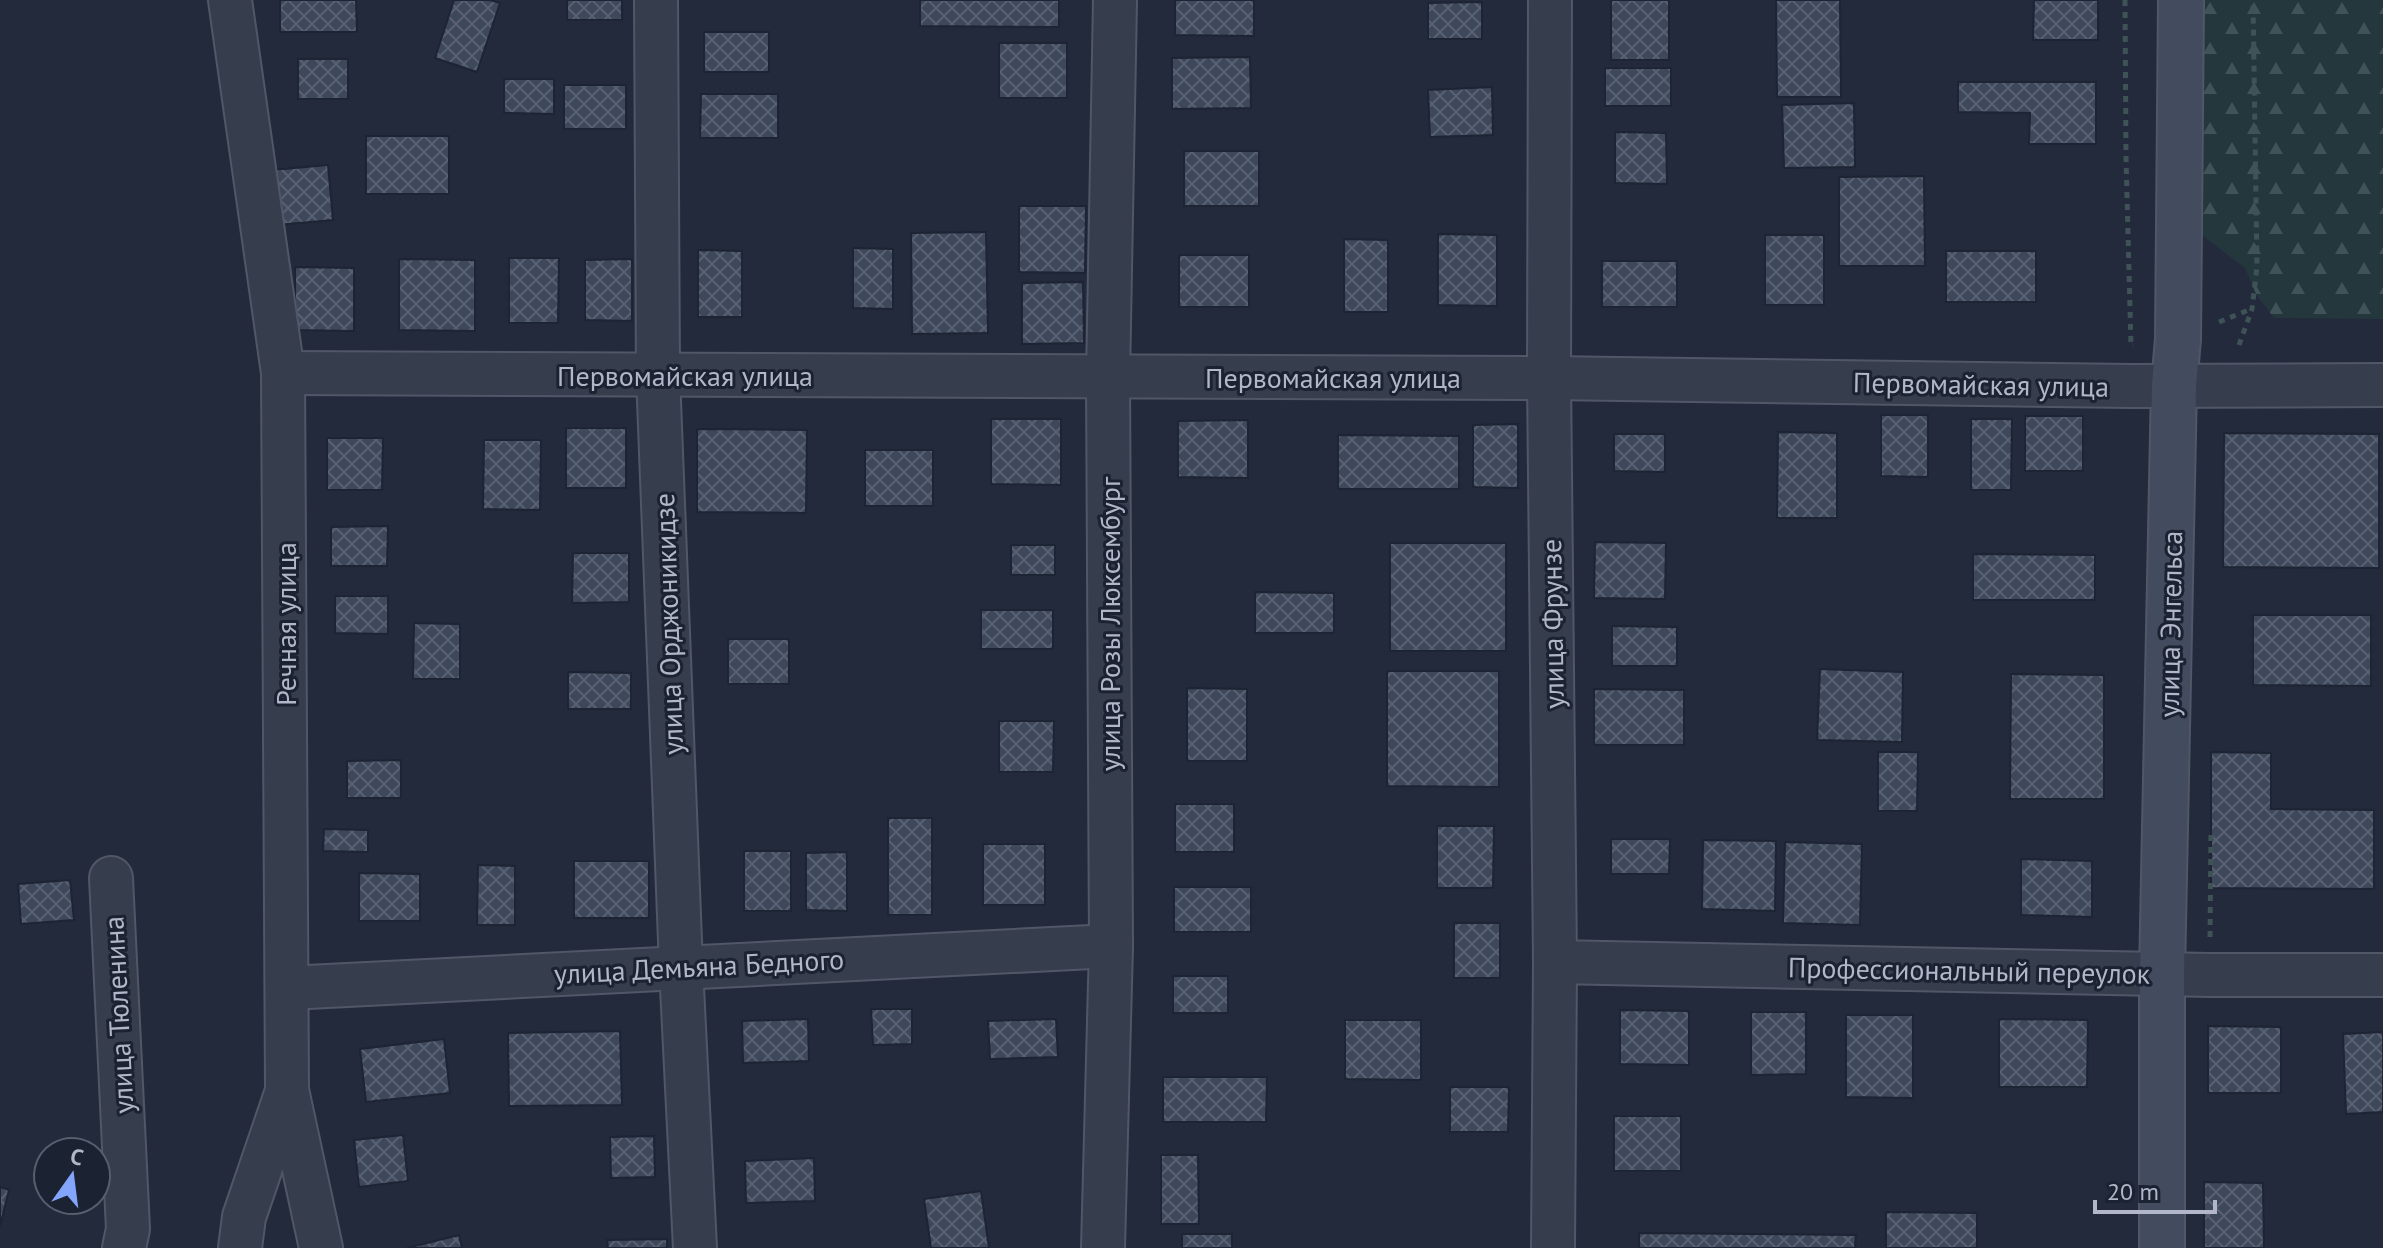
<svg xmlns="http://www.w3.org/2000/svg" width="2383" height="1248" font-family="'PT Sans',sans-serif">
  <defs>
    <pattern id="forest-firs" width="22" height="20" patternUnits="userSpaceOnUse" patternTransform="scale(2)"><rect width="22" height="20" fill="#24373d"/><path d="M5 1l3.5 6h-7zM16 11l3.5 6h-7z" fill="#415258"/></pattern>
    <pattern id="building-cross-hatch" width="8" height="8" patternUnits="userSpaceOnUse" patternTransform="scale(2)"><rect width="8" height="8" fill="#3e485b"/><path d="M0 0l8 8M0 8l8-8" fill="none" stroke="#586071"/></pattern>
  </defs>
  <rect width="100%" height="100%" fill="#222a3c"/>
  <!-- forest -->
  <polygon fill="url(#forest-firs)" points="2189,0 2383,0 2383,319 2274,318 2256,294 2245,268 2199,233"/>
  <!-- building -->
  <g fill="url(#building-cross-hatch)" stroke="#1d2433" stroke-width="2">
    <polygon points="280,0 356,0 357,32 280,32"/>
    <polygon points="454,0 490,0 500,3 477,72 435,58"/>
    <rect x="567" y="0" width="55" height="20"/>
    <polygon points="920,0 1059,0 1059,27 920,26"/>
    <polygon points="1175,0 1254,0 1254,36 1175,35"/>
    <rect x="1611" y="0" width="58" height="60"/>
    <polygon points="1776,0 1840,0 1841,97 1777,97"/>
    <polygon points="2034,0 2098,0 2098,40 2033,40"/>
    <polygon points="1482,2 1482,39 1428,39 1428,3"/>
    <rect x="704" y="32" width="65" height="40"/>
    <rect x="999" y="43" width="68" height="55"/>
    <polygon points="1250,57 1251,108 1172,109 1172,58"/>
    <rect x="298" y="59" width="50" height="40"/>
    <rect x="1605" y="68" width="66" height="38"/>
    <polygon points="504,79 554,79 554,114 504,113"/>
    <polygon points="1958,82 2096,82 2096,144 2029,144 2030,113 1958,112"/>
    <rect x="564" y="85" width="62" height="44"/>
    <polygon points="1492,87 1493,135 1430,137 1428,90"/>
    <polygon points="701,94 778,94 778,138 700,138"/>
    <polygon points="1854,103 1855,167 1784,168 1782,105"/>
    <polygon points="1615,132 1666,133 1667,184 1615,183"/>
    <rect x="366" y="136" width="83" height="58"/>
    <rect x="1184" y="151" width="75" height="55"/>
    <polygon points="328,165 333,220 277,225 272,170"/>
    <polygon points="1924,176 1925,266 1839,266 1839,177"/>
    <polygon points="1019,206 1086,206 1085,273 1019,272"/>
    <polygon points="986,232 988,333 912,334 911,233"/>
    <polygon points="1438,234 1497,235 1497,306 1438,305"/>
    <rect x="1765" y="235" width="59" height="70"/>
    <polygon points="1344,239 1388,240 1388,312 1344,312"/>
    <polygon points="853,248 893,249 893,309 853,308"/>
    <polygon points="698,250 742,251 742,317 698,317"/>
    <rect x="1946" y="251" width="90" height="51"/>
    <rect x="1179" y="255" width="70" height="52"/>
    <polygon points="509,258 559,258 558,323 509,323"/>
    <polygon points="399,259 475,260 475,331 399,330"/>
    <polygon points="632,259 632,321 585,320 585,260"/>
    <rect x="1602" y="261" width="75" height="46"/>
    <polygon points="295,267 354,268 354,331 295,330"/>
    <polygon points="1083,282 1084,343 1022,344 1022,283"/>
    <polygon points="1881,415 1928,415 1928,477 1881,476"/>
    <rect x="2025" y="416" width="58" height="55"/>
    <polygon points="991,419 1061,419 1061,485 991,484"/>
    <polygon points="1971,419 2012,419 2011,490 1971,490"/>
    <polygon points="1248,420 1248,478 1178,477 1178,421"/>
    <polygon points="1518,424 1518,488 1473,487 1473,425"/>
    <rect x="566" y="428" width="60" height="60"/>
    <polygon points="697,429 807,430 806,513 697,512"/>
    <polygon points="1778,432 1837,433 1837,518 1777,518"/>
    <polygon points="2224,433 2379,434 2379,568 2223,567"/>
    <polygon points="1614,434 1665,434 1665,472 1614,471"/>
    <polygon points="1338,435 1459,436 1459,489 1338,489"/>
    <polygon points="327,438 383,438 382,490 327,490"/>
    <polygon points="484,440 541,440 540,510 483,509"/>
    <rect x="865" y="450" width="68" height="56"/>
    <polygon points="388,526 387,566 331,566 331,527"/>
    <polygon points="1595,542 1666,543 1665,599 1594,598"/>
    <rect x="1390" y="543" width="116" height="108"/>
    <rect x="1011" y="545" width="44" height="30"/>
    <polygon points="573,553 629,553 629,602 572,603"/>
    <polygon points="1973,554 2095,555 2095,600 1973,600"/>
    <polygon points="1255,592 1334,593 1334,633 1255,633"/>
    <polygon points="335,596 388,596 388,634 335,633"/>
    <rect x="981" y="610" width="72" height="39"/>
    <polygon points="2253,615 2371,615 2371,686 2253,685"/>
    <polygon points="414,623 460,624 460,679 413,679"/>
    <polygon points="1612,626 1677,627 1677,666 1612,666"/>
    <rect x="728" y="639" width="61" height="45"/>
    <polygon points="1820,669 1903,672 1902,742 1817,740"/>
    <polygon points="1387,671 1499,671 1499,787 1387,786"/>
    <polygon points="568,672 631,673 631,709 568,709"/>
    <polygon points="2011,674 2104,675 2104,799 2010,799"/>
    <polygon points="1187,688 1247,689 1247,761 1187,761"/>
    <polygon points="1594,689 1684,690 1684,745 1594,745"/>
    <polygon points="999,721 1054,721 1053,772 999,772"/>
    <polygon points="1878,752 1918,752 1917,811 1878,811"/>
    <polygon points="2211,752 2271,753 2271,809 2374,810 2374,889 2211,888"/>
    <polygon points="401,760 401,798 347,798 347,761"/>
    <rect x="1175" y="804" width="59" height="48"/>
    <rect x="888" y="818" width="44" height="97"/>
    <polygon points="1437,826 1494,826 1493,888 1437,888"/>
    <polygon points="324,829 368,830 368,852 323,851"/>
    <polygon points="1611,839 1670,839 1669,874 1611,874"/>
    <polygon points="1703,840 1776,841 1775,911 1702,909"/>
    <polygon points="1785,842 1862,844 1860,925 1783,923"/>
    <rect x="983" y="844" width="62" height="61"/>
    <rect x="744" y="851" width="47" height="60"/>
    <polygon points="847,852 847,911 806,910 806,853"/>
    <polygon points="2021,859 2092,861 2092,917 2021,915"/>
    <rect x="574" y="861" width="75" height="57"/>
    <polygon points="478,865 515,866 515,925 477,925"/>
    <polygon points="359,873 420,874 420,921 359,921"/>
    <polygon points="70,880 74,920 21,924 18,884"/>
    <rect x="1174" y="887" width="77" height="45"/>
    <rect x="1454" y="923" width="46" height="55"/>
    <rect x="1173" y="976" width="55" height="37"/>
    <polygon points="871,1009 912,1009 912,1044 873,1045"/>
    <polygon points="1620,1010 1689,1011 1689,1065 1620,1064"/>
    <polygon points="1751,1012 1806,1012 1806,1074 1751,1075"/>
    <polygon points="1846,1015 1913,1015 1913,1098 1846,1097"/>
    <polygon points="808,1019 809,1061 743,1063 742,1021"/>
    <polygon points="1056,1019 1058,1057 990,1059 988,1021"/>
    <polygon points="1999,1019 2088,1020 2087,1087 1999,1087"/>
    <polygon points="1345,1020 1421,1020 1421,1080 1345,1079"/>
    <polygon points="2208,1026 2281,1027 2281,1093 2208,1093"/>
    <polygon points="620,1031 622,1105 509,1106 508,1033"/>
    <polygon points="2383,1032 2383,1112 2346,1114 2343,1034"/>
    <polygon points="444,1039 450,1093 366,1102 360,1049"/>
    <polygon points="1163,1077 1267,1077 1266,1122 1163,1122"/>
    <polygon points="1450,1087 1509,1087 1508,1132 1450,1132"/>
    <rect x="1614" y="1116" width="67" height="55"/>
    <polygon points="403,1135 408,1181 359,1187 354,1140"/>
    <polygon points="654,1136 655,1177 611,1178 610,1137"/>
    <polygon points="1161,1155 1198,1155 1199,1224 1161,1224"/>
    <polygon points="814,1158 815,1201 746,1203 745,1161"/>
    <polygon points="2204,1182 2263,1183 2264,1248 2204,1248"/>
    <polygon points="0,1187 9,1190 0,1226"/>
    <polygon points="981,1191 989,1248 931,1248 924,1199"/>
    <polygon points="1886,1212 1977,1213 1977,1248 1886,1248"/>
    <polygon points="1639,1233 1856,1235 1855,1248 1639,1248"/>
    <rect x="1182" y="1234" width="50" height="14"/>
    <polygon points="459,1235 462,1248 407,1248"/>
    <polygon points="667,1239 667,1248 608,1248 607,1240"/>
  </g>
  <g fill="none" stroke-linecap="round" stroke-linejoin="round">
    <!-- minor casing -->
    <g stroke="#515767" stroke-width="46">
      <g id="minor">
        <polyline points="230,0 283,373 287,1090 321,1248"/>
        <polyline points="656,0 658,375 681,967 695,1248"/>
        <polyline points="1550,0 1549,378 1555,962 1553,1248"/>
        <polyline points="283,373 1549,378 2131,386 2383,385"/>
        <polyline points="111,878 128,1229 124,1248"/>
        <polyline points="1555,962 2210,975 2383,975"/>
        <polyline points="288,988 1111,946"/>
        <polyline points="240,1248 244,1217 287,1091"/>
        <polyline points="1103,1248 1111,946 1108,377 1115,0"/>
      </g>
    </g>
    <!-- secondary casing -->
    <g stroke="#515767" stroke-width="48">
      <polyline id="secondary" points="2162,1248 2162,974 2174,385 2178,339 2181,0"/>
    </g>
    <!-- path -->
    <g stroke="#3f5357" stroke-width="5" stroke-dasharray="6 6" stroke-linecap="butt">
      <polyline points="2125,0 2126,158 2131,346 2133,345"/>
      <polyline points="2219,322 2251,309"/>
      <polyline points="2239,345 2252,309 2257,267 2253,0"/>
      <polyline points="2210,937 2211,835"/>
    </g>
    <!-- minor -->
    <use href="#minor" stroke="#363d4c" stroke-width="42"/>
    <!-- secondary -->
    <use href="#secondary" stroke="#434b5f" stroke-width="44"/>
  </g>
  <g text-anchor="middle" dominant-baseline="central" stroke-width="6" stroke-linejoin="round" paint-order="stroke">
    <!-- street labels -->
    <g font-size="28" fill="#b1b7c8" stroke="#1b2231">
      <text x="685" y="375">Первомайская улица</text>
      <text x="1333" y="377">Первомайская улица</text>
      <text transform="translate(1981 384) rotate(1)">Первомайская улица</text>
      <text transform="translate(285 624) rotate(-90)">Речная улица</text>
      <text transform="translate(668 624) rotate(-92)">улица Орджоникидзе</text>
      <text transform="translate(1109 624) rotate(-90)">улица Розы Люксембург</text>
      <text transform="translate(1552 624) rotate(-91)">улица Фрунзе</text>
      <text transform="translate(2170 624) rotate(-89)">улица Энгельса</text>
      <text transform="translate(699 966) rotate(-3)">улица Демьяна Бедного</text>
      <text transform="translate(1969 970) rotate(1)">Профессиональный переулок</text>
      <text transform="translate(118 1015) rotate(-93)">улица Тюленина</text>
    </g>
  </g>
  <!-- north arrow -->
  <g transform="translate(72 1176) rotate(14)"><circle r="38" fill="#1b2231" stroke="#575e6d" stroke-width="2"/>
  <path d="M0-6L14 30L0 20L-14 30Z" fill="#83a5fb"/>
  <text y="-12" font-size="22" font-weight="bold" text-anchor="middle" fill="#b1b7c8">С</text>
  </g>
  <!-- scale -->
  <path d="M2095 1200v12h120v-12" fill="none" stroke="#b1b7c8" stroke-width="4"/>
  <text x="2107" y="1200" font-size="24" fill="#b1b7c8" stroke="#1b2231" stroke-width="6" paint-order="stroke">20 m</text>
</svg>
